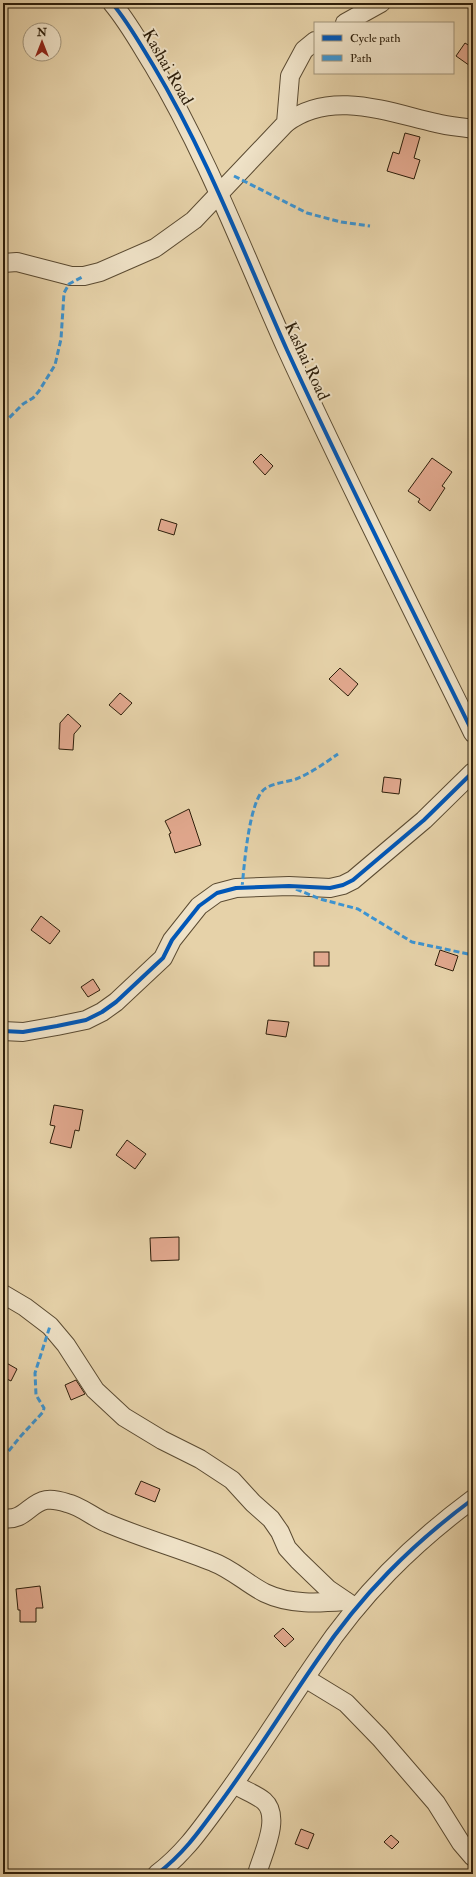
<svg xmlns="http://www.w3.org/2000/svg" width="476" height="1877" font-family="'IM FELL Double Pica',serif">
  <rect width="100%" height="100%" fill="#e6d2a9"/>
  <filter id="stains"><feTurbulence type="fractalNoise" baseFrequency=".005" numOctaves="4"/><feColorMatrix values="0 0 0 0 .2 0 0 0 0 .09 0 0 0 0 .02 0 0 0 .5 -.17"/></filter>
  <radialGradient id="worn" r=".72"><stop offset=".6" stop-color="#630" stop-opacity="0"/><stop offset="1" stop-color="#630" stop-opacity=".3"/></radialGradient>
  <!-- building -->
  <g fill="#e1a88e" stroke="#2d1e0a">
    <polygon points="465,43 473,48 473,68 456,56"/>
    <polygon points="405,133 420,137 414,158 420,160 414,179 387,171 393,152 399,154"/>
    <polygon points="261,454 273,466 265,475 253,462"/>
    <polygon points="432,458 452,472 442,486 445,488 430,511 418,502 420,499 408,491"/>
    <polygon points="161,519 177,524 174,535 158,530"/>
    <polygon points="340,668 358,684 348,696 329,679"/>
    <polygon points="120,693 132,703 121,715 109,705"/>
    <polygon points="68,714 81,726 74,734 73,750 59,749 60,723"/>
    <polygon points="384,777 401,779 399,794 382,792"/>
    <polygon points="189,809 201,845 175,853 169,834 171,833 165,821"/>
    <polygon points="41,916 60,931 50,944 31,930"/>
    <polygon points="440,950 458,956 453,971 435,965"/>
    <rect x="314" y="952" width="15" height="14"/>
    <polygon points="93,979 100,990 88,997 81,987"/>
    <polygon points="268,1020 289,1022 286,1037 266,1034"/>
    <polygon points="54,1105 83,1110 79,1131 75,1130 71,1148 50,1143 55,1126 50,1125"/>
    <polygon points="127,1140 146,1154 135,1169 116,1155"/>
    <polygon points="179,1237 179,1260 151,1261 150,1238"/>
    <polygon points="3,1361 17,1369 11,1381 3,1377"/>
    <polygon points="76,1380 85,1394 71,1400 65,1385"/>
    <polygon points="141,1481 160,1489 155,1502 135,1494"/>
    <polygon points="40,1586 43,1608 36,1608 36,1622 20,1622 20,1610 18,1610 16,1589"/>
    <polygon points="283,1628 294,1639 285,1647 274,1636"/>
    <polygon points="301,1829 314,1834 308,1849 295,1844"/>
    <polygon points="391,1835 399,1842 392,1849 384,1842"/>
  </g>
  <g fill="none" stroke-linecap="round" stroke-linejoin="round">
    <!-- minor casing -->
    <g stroke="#5b4b32" stroke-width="20">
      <g id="minor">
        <path d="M112,3c16,19 28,41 41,62 54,90 91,189 134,285 59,129 123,255 186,383"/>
        <polyline points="345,23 381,3"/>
        <path d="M286,123c45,-34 101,-11 150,0 12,3 25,4 37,6"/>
        <polyline points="3,263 17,262 71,276 84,276 100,272 155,248 194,220 286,123 290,76 304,50 315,41"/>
        <polyline points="3,1031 23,1032 57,1026 86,1020 102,1012 116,1002 163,958 172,940 199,906 217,893 236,888 289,886 330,888 343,885 353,880 424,820 473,772"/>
        <polyline points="3,1294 25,1307 50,1326 66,1345 95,1390 124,1417 162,1440 200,1459 232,1480 253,1503 271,1519 280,1532 287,1548 298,1560 328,1589 356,1608"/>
        <path d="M3,1518c21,4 26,-15 43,-18 6,-1 15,1 21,3 14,3 27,15 40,20 35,15 71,25 106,39 19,7 34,22 52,31 25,12 54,10 80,8"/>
        <polyline points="305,1678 346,1703 380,1738 436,1803 461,1843 473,1857"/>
        <path d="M234,1784c9,6 22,10 30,17 18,16 -2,54 -7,73"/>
        <path d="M157,1874c26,-20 41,-41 60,-67 36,-48 67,-99 101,-148 43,-64 93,-114 155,-160"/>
      </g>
    </g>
    <!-- minor -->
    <use href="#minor" stroke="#efe2c7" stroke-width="18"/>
    <!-- quiet -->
    <g stroke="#3c94d2" stroke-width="3" stroke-dasharray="6 3" stroke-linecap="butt">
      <polyline points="375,6 377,3"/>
      <polyline points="234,176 307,213 341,222 370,226"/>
      <polyline points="3,424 23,404 33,398 39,391 55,365 61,339 64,293 69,284 84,276"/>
      <path d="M242,888c2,-20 7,-91 24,-100 8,-5 21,-6 30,-9 15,-6 29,-16 42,-25"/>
      <polyline points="296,889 320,899 358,909 412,942 473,955"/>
      <polyline points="3,1458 20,1437 43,1412 44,1408 36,1395 35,1373 50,1326"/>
    </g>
    <!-- cycleway casing -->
    <g stroke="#efe2c7" stroke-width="6">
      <g id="cycleway">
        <path d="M112,3c16,19 28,41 41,62 54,90 91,189 134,285 59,129 123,255 186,383"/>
        <polyline points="3,1031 23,1032 57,1026 86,1020 102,1012 116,1002 163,958 172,940 199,906 217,893 236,888 289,886 330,888 343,885 353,880 424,820 473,772"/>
        <path d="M157,1874c26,-20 41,-41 60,-67 36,-48 67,-99 101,-148 43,-64 93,-114 155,-160"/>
      </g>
    </g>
    <!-- cycleway -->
    <use href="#cycleway" stroke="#0057b8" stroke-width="4"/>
  </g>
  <g text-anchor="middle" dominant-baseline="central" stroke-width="4" stroke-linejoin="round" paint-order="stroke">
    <!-- street labels -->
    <g font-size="17" fill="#2d1e0a" stroke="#efe2c7">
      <text transform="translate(168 67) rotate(60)">Kashai Road</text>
      <text transform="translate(307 361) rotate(65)">Kashai Road</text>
    </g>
  </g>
  <!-- margin -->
  <rect width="476" height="1877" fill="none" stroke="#e6d2a9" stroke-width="16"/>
  <rect x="4" y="4" width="468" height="1869" fill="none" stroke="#2d1e0a" stroke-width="2"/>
  <rect x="8" y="8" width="460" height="1861" fill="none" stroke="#2d1e0a"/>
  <!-- legend -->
  <rect x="314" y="22" width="140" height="52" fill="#efe2c7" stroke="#a1947b"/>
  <rect x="322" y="35" width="20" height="6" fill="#0057b8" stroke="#a1947b"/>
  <text x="350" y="42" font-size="12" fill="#2d1e0a">Cycle path</text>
  <rect x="322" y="55" width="20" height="6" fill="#3c94d2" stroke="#a1947b"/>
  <text x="350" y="62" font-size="12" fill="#2d1e0a">Path</text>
  <!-- north arrow -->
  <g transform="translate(42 42)"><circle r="19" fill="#efe2c7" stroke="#a1947b"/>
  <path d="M0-3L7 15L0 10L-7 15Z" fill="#8f2418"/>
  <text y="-6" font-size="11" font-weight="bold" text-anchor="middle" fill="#2d1e0a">N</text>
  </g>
  <rect width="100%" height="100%" filter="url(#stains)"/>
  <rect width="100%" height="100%" fill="url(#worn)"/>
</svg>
